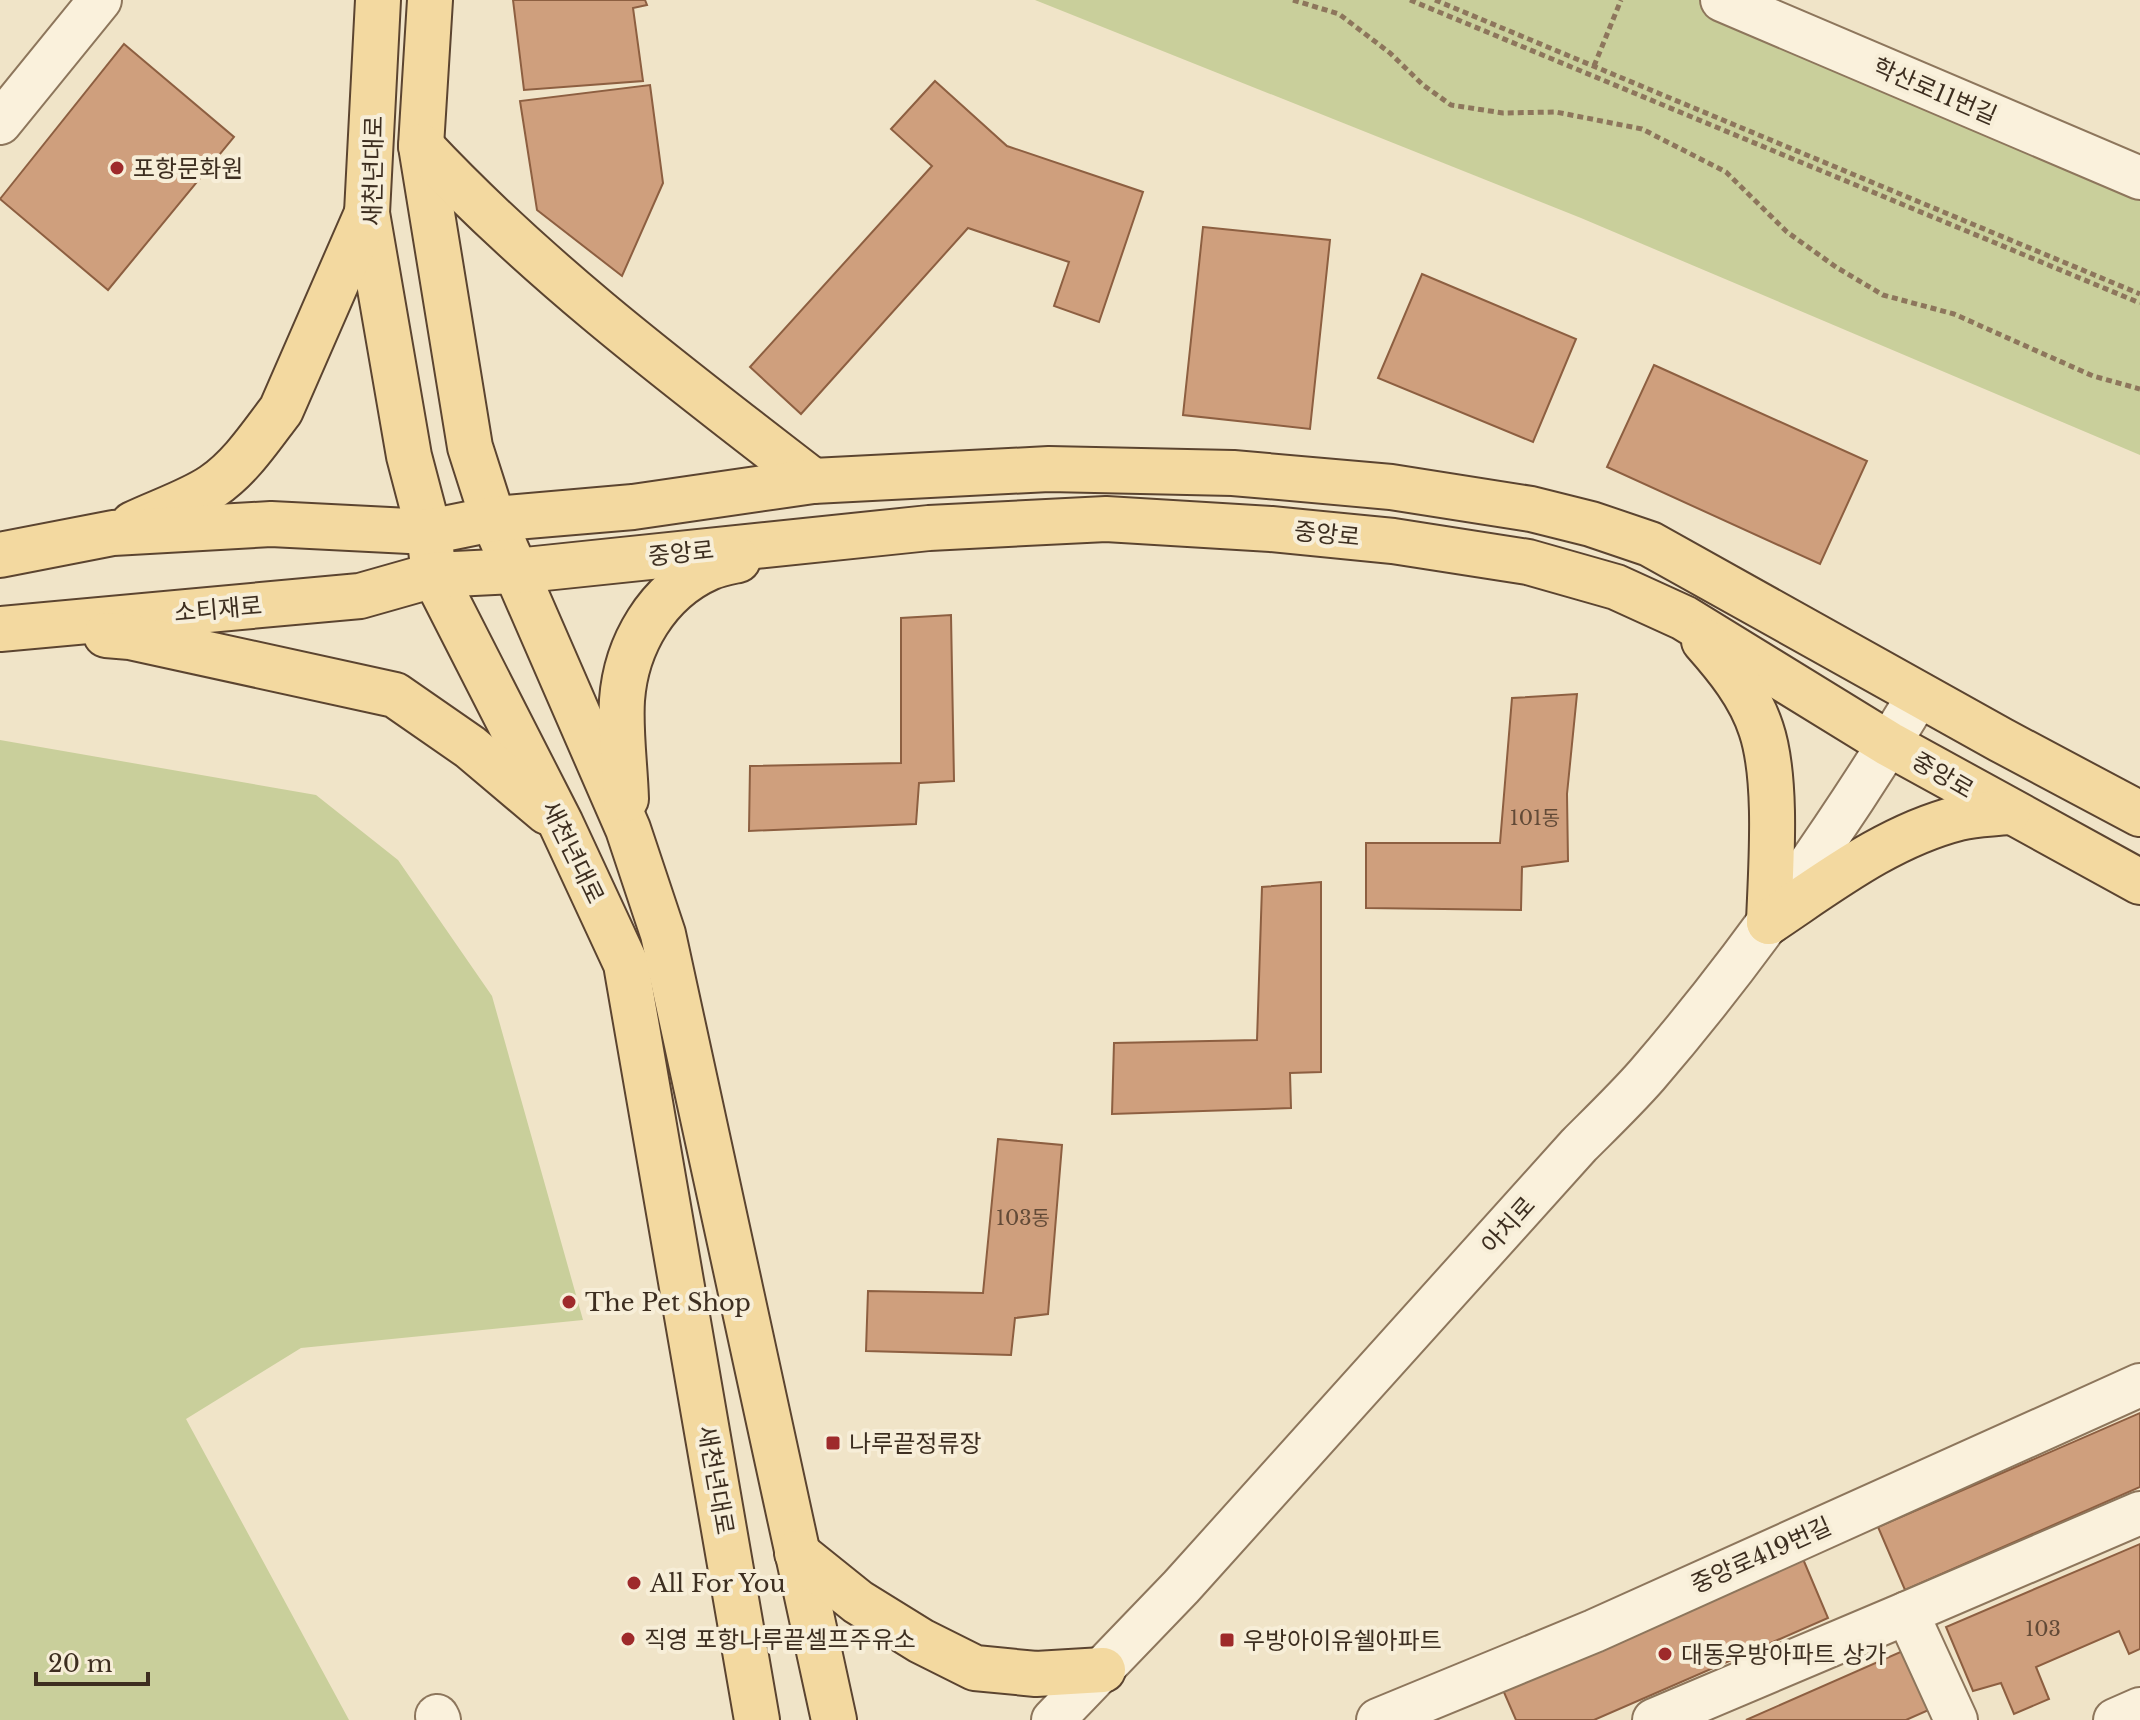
<svg xmlns="http://www.w3.org/2000/svg" width="2140" height="1720" font-family="'Libre Baskerville','Noto Sans KR',serif">
  <rect width="100%" height="100%" fill="#f0e4c8"/>
  <!-- green -->
  <g fill="#c9cf9b">
    <polygon points="1035,0 1721,0 2140,180 2140,455 1581,218"/>
    <polygon points="0,740 316,795 398,860 492,996 583,1320 301,1348 186,1419 349,1720 0,1720"/>
  </g>
  <!-- building -->
  <g fill="#cf9f7d" stroke="#8d5f41" stroke-width="2">
    <polygon points="513,0 645,0 647,5 633,8 643,81 524,90"/>
    <polygon points="124,44 234,137 108,290 0,199"/>
    <polygon points="935,81 1007,146 1143,192 1099,322 1054,306 1069,262 968,228 801,414 750,367 932,166 891,129"/>
    <polygon points="650,85 663,183 622,276 537,210 520,101"/>
    <polygon points="1203,227 1330,240 1310,429 1183,415"/>
    <polygon points="1422,274 1576,339 1533,442 1378,378"/>
    <polygon points="1654,365 1867,461 1820,564 1607,467"/>
    <polygon points="951,615 954,781 919,783 916,824 749,831 750,766 901,763 901,618"/>
    <polygon points="1577,694 1567,794 1568,861 1522,867 1521,910 1366,908 1366,843 1500,843 1512,698"/>
    <polygon points="1321,882 1321,1072 1290,1073 1291,1108 1112,1114 1114,1043 1257,1040 1262,887"/>
    <polygon points="998,1139 1062,1145 1048,1314 1015,1318 1011,1355 866,1351 868,1291 983,1293"/>
    <polygon points="2140,1413 2140,1487 1905,1590 1878,1527"/>
    <polygon points="2140,1544 2140,1649 2129,1654 2119,1631 2036,1667 2049,1699 2014,1714 2001,1683 1973,1691 1946,1627"/>
    <polygon points="1803,1559 1828,1618 1594,1720 1516,1720 1503,1690"/>
    <polygon points="1914,1646 1940,1705 1906,1720 1746,1720"/>
  </g>
  <g fill="none" stroke-linecap="round" stroke-linejoin="round">
    <!-- minor casing -->
    <g stroke="#8d765c" stroke-width="46">
      <g id="minor">
        <polyline points="1722,0 2140,178"/>
        <polyline points="0,123 100,0"/>
        <polyline points="437,1716 439,1720"/>
        <path d="M1053,1720l128,-133 398,-442c23,-23 47,-46 68,-70 102,-118 191,-247 272,-380"/>
        <polyline points="1378,1720 1594,1631 2140,1385"/>
        <polyline points="1654,1720 1907,1613"/>
        <polyline points="1956,1720 1907,1613 2140,1513"/>
        <polyline points="2115,1720 2140,1709"/>
      </g>
    </g>
    <!-- major casing -->
    <g stroke="#5b4430" stroke-width="48">
      <g id="major">
        <polyline points="378,0 367,213 409,456 429,532 434,575 561,824 626,964 757,1720"/>
        <polyline points="430,0 421,146 470,447 493,519 628,829 663,934 834,1720"/>
        <path d="M421,146c118,126 256,230 392,335"/>
        <path d="M133,524c25,-12 58,-23 80,-38 28,-19 48,-50 68,-76l86,-197"/>
        <polyline points="0,555 113,533 271,524 429,532 493,519 633,507 813,481 1049,469 1233,473 1391,487 1531,509 1591,524 1650,544 2001,740 2140,814"/>
        <polyline points="0,629 360,596 434,575 516,571 929,528 1106,519 1271,529 1393,541 1528,562 1616,587 1684,618 1889,744 2140,882"/>
        <polyline points="106,635 130,637 395,695 470,747 547,812"/>
        <path d="M1704,641c23,26 46,54 57,88 17,50 10,139 8,193"/>
        <path d="M626,799c-1,-33 -6,-67 -4,-99 4,-55 35,-109 87,-132 9,-4 20,-6 29,-8"/>
        <path d="M1769,922c60,-40 119,-86 190,-104 16,-4 33,-4 49,-6"/>
        <polyline points="797,1553 858,1602 921,1641 975,1668 1036,1674 1103,1670"/>
      </g>
    </g>
    <!-- path -->
    <g stroke="#8d765c" stroke-width="5" stroke-dasharray="6 4" stroke-linecap="butt">
      <polyline points="1293,0 1339,14 1390,53 1423,85 1451,105 1503,113 1556,112 1642,129 1726,172 1787,232 1836,267 1883,295 1954,314 2093,376 2140,389"/>
      <polyline points="1410,0 2140,303"/>
      <polyline points="1435,0 2140,294"/>
      <polyline points="1594,66 1621,0"/>
    </g>
    <!-- minor -->
    <use href="#minor" stroke="#faf1dc" stroke-width="42"/>
    <!-- major -->
    <use href="#major" stroke="#f3d9a0" stroke-width="44"/>
  </g>
  <!-- markers -->
  <g fill="#9e2a2b" stroke="#f7eed8" stroke-width="3">
    <circle cx="117" cy="168" r="8"/>
    <circle cx="569" cy="1302" r="8"/>
    <rect x="825" y="1435" width="16" height="16" rx="4"/>
    <circle cx="634" cy="1583" r="8"/>
    <circle cx="628" cy="1639" r="8"/>
    <rect x="1219" y="1632" width="16" height="16" rx="4"/>
    <circle cx="1665" cy="1654" r="8"/>
  </g>
  <g text-anchor="middle" dominant-baseline="central" stroke-width="8" stroke-linejoin="round" paint-order="stroke">
    <!-- number labels -->
    <g font-size="20" fill="#624a37">
      <text x="1535" y="818">101동</text>
      <text x="1023" y="1218">103동</text>
      <text x="2043" y="1629">103</text>
    </g>
    <!-- street labels -->
    <g font-size="24" fill="#3d2e20" stroke="#f7eed8">
      <text transform="translate(1935 91) rotate(23)">학산로11번길</text>
      <text transform="translate(373 171) rotate(-89)">새천년대로</text>
      <text transform="translate(1327 534) rotate(6)">중앙로</text>
      <text transform="translate(681 553) rotate(-6)">중앙로</text>
      <text transform="translate(218 609) rotate(-5)">소티재로</text>
      <text transform="translate(1943 775) rotate(30)">중앙로</text>
      <text transform="translate(573 852) rotate(64)">새천년대로</text>
      <text transform="translate(1508 1225) rotate(-48)">아치로</text>
      <text transform="translate(716 1480) rotate(80)">새천년대로</text>
      <text transform="translate(1761 1555) rotate(-24)">중앙로419번길</text>
    </g>
    <!-- poi labels -->
    <g font-size="24" fill="#3d2e20" stroke="#f7eed8" text-anchor="start">
      <text x="133" y="168">포항문화원</text>
      <text x="585" y="1302">The Pet Shop</text>
      <text x="849" y="1443">나루끝정류장</text>
      <text x="650" y="1583">All For You</text>
      <text x="644" y="1639">직영 포항나루끝셀프주유소</text>
      <text x="1243" y="1640">우방아이유쉘아파트</text>
      <text x="1681" y="1654">대동우방아파트 상가</text>
    </g>
  </g>
  <!-- scale -->
  <path d="M36 1672v12h112v-12" fill="none" stroke="#3d2e20" stroke-width="4"/>
  <text x="48" y="1672" font-size="24" fill="#3d2e20" stroke="#f7eed8" stroke-width="6" paint-order="stroke">20 m</text>
</svg>
